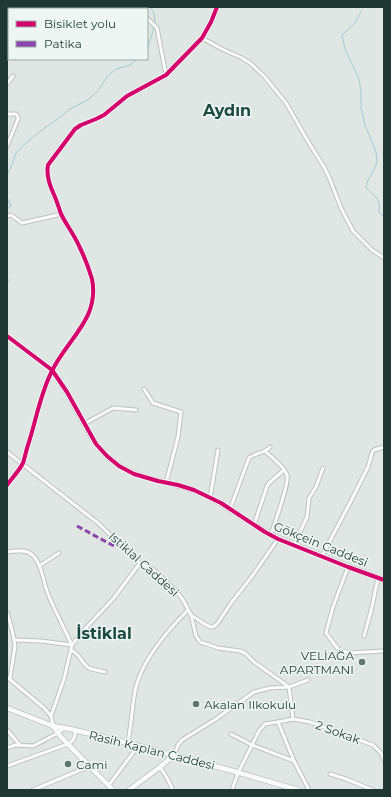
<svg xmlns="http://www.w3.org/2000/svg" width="391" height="797" font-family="Montserrat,sans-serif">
  <rect width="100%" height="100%" fill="#e0e6e3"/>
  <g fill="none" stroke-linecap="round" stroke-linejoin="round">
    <!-- stream -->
    <g stroke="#9fcbd6" stroke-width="1">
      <polyline points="150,7 154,13 155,23"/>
      <path d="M361,12l-6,11 -13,12 3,14 14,30 2,13v16l4,17 11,27 1,10 -3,8 -6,10 -2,7c9,11 15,10 13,25l5,5"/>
      <polyline points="147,47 151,38 154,27"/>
      <polyline points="7,175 12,165 16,153 25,144 43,129 55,121 70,109 89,99 97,92 107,77 116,69 130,65 137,59"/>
      <polyline points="7,197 11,206 7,209"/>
      <polyline points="7,278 9,281"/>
    </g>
    <!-- street casing -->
    <g stroke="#bdc3c0" stroke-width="5">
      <g id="street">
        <polyline points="130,7 132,9"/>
        <polyline points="147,18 157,28 158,33 166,75"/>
        <polyline points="202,38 222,49 242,58 250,63 264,76 286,103 309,143 324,167 329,177 341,208 353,231 372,250 384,258"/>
        <polyline points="7,47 9,48"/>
        <polyline points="7,84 13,76"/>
        <polyline points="7,114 16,114 18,117 18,119 7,146"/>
        <polyline points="7,216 11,215 22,223 62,214"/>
        <polyline points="7,336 52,370"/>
        <polyline points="144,389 153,403 181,412 178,437 166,483"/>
        <polyline points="84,424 113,408 136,410"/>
        <polyline points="7,452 98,523 130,554 140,563 154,570 176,591 183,600 191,615 196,636 200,642 218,648 240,651 245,653 254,662 264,669 289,687 308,680"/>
        <path d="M266,452c6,6 18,14 21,23 3,8 -13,49 -16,60"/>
        <path d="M7,485c5,-7 12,-14 16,-22 2,-6 3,-12 5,-18 8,-24 12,-51 24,-74 15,-32 48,-52 40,-92 -3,-10 -7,-21 -12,-31 -5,-12 -13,-22 -19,-34 -2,-6 -4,-12 -6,-17 -5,-11 -9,-21 -7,-32l27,-36 6,-4 15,-6 8,-4 23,-19 39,-21 36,-37 9,-16 6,-15"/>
        <polyline points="210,498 218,450"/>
        <path d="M230,509l19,-51c7,-6 13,-3 21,-11"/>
        <polyline points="254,525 267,486 269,483 284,470"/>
        <polyline points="294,545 307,517 309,498 316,487 323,468"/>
        <path d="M7,552c7,-1 18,-3 24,2 11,8 12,28 17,40 7,17 16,34 24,51"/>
        <polyline points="322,556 353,497 368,467 372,453 374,450 384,447"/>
        <polyline points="39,566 59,553"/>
        <polyline points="348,567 333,607 326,633 338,649 349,653 384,651"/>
        <polyline points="7,612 13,634 15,646 10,678"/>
        <polyline points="191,615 206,625 211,627 213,627 217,624 231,603 253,575 278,539"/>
        <polyline points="364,636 371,611 378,578"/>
        <polyline points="15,640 41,641 72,645"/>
        <path d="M71,650c10,5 10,13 18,18 5,2 11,3 16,4"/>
        <polyline points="7,677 44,708 51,716 53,726"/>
        <polyline points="51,716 64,679 72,645 83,631 113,599 140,563"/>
        <polyline points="293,719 310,722 373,745 381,753 384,760"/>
        <polyline points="7,730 20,745"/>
        <polyline points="231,734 252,745 294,761"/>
        <path d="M128,743c3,-17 4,-35 7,-52 6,-30 32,-60 53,-81"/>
        <polyline points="7,748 15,745 33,746 58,733 64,728"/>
        <polyline points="174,755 178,745 182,740 216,719 254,692 270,688 289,687 293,719 278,722 294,761 309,790"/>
        <path d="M7,766l61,-22c6,-3 8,-7 7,-14"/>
        <polyline points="160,767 167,778 173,790"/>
        <polyline points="330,774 346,779 373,790"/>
        <polyline points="109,785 138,746"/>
        <polyline points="33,790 90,766"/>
        <polyline points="232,790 238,773 259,731 265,724 278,722"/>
      </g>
    </g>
    <!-- secondary casing -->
    <g stroke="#bcc4c1" stroke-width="6">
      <g id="secondary">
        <path d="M52,370c5,8 10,15 15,23 13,22 22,46 41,64 27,24 56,22 87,34 26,10 47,27 71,41 15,8 31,14 47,20 24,10 47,19 71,28"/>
        <polyline points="7,708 53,726 70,729 128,743 233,771 298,790"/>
        <polyline points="53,726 61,737 113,790"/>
        <polyline points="129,790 160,767 174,755"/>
      </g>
    </g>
    <!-- street -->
    <use href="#street" stroke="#fafbfb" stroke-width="3"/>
    <!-- secondary -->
    <use href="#secondary" stroke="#fafbfb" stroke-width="4.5"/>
    <!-- quiet -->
    <polyline stroke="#8e44ad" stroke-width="3" stroke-dasharray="6 3" stroke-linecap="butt" points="77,526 112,545 122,546"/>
    <!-- cycleway casing -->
    <g stroke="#edf6f2" stroke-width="6">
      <g id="cycleway">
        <polyline points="7,336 52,370 67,392 96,444 107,456 119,466 134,474 158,481 178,485 194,490 221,503 265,532 278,539 348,567 384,580"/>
        <path d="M7,485c5,-7 12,-14 16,-22 2,-6 3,-12 5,-18 8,-24 12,-51 24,-74 15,-32 48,-52 40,-92 -3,-10 -7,-21 -12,-31 -5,-12 -13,-22 -19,-34 -2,-6 -4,-12 -6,-17 -5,-11 -9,-21 -7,-32l27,-36 6,-4 15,-6 8,-4 23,-19 39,-21 36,-37 9,-16 6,-15"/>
      </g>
    </g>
    <!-- cycleway -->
    <use href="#cycleway" stroke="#d6006c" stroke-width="4"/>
  </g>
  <!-- markers -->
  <g fill="#637571" stroke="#edf6f2" stroke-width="1.5">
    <circle cx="362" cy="662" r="4"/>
    <circle cx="196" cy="704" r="4"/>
    <circle cx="68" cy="764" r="4"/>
  </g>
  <g text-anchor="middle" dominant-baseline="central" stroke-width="3" stroke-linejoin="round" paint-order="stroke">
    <!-- street labels -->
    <g font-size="12" fill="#1f3833" stroke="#edf6f2">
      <text transform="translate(321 544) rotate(22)">Gökçein Caddesi</text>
      <text transform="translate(144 564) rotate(42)">Istiklal Caddesi</text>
      <text transform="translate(338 732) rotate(20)">2 Sokak</text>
      <text transform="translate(152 750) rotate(14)">Rasih Kaplan Caddesi</text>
    </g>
    <!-- poi labels -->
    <g font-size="12" fill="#1f3833" stroke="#edf6f2" text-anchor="start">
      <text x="354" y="655" text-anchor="end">VELİAĞA<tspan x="354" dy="14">APARTMANI</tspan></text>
      <text x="204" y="704">Akalan Ilkokulu</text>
      <text x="76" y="764">Cami</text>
    </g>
    <!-- district labels -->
    <g font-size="16" font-weight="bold" fill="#1b4a42" stroke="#edf6f2">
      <text x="227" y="110">Aydın</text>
      <text x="104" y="633">İstiklal</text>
    </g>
  </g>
  <!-- border -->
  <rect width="391" height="797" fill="none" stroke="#1f3833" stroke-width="16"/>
  <!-- legend -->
  <rect x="8" y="8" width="140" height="52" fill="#edf6f2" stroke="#9baaa6"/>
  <rect x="16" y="21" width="20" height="6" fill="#d6006c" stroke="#9baaa6"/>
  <text x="44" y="28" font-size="12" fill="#1f3833">Bisiklet yolu</text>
  <rect x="16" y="41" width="20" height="6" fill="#8e44ad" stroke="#9baaa6"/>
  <text x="44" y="48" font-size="12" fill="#1f3833">Patika</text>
</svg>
